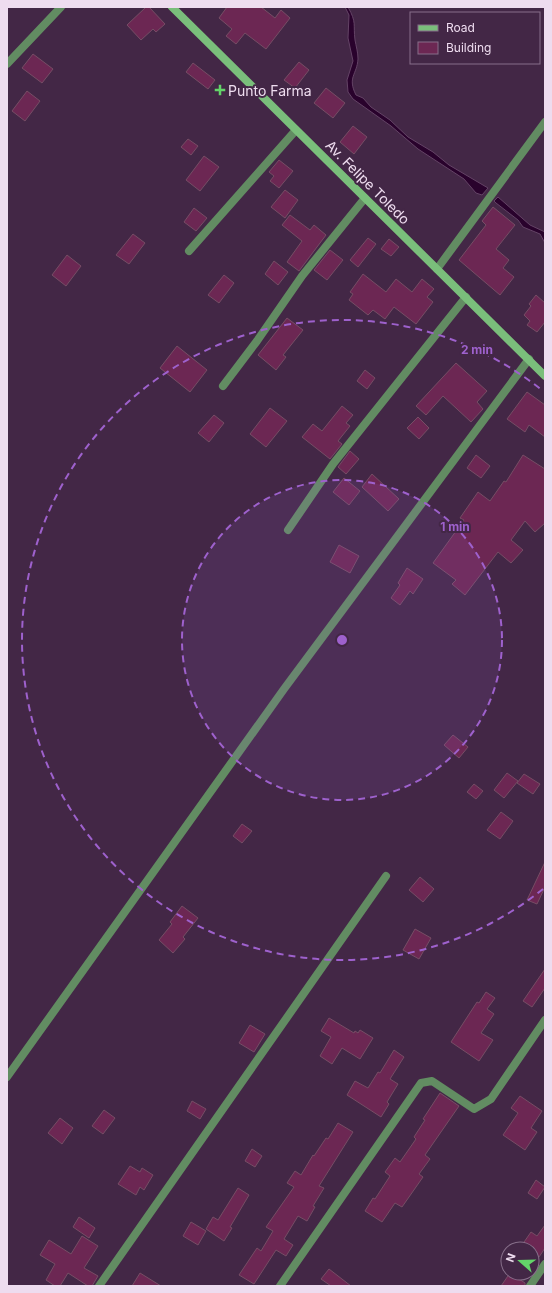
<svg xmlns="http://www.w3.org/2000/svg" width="552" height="1293" font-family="Inter,sans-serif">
  <rect width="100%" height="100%" fill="#432746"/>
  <!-- water -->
  <g fill="#29022c" stroke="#644366">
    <path d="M345,7h3c9,16 5,17 7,33 1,6 3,12 3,19 -1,16 -11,18 -2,36l7,3 8,9 19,13 18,17 25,15 16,13 39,23 -6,7 -6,-2 -12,-14 -46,-30 -27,-23 -38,-27 -5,-7 -1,-12 6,-19 -5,-23 1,-23z"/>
    <polygon points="498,197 530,225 545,232 545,243 540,234 523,227 518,220 496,203 494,201"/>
  </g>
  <!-- building -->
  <g fill="#6c2753" stroke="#764d65">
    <polygon points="146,7 149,7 165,24 156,32 153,29 141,40 127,25"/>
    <polygon points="227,7 261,7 275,18 281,10 290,18 266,49 245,33 236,44 226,36 232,29 219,18"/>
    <polygon points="33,54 53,69 42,83 22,68"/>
    <polygon points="299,62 309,70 295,88 284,80"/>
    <polygon points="193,63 215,80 208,89 186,72"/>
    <polygon points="326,88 345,103 333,118 314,103"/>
    <polygon points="27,91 40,101 25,121 12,111"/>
    <polygon points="353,126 367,137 354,154 340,142"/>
    <polygon points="188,139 198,146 191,155 181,147"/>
    <polygon points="204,156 219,167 200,191 186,180"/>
    <polygon points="279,160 293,171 279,188 270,181 274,176 269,172"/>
    <polygon points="285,190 298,200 285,218 271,207"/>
    <polygon points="493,207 515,225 496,249 509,260 503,268 514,277 500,295 459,260 486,225 482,221"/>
    <polygon points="194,208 207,218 196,231 184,222"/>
    <polygon points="290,215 310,230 314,225 326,235 299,271 287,262 302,241 282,225"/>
    <polygon points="133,234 145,243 129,264 116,255"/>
    <polygon points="368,238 376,244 358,267 350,260"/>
    <polygon points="389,239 399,247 391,256 381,249"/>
    <polygon points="330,250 343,260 327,280 314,270"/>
    <polygon points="67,255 81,266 66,286 52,275"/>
    <polygon points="274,261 288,272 278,285 265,274"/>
    <polygon points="363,274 386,292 396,279 412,292 422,279 434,289 427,297 433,302 416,324 394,307 385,319 373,310 368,315 349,300 353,294 350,292"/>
    <polygon points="224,275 234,283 219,303 208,295"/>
    <polygon points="536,295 545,303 545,322 537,332 527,325 530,321 524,315 531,306 529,304"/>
    <polygon points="287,318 303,330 283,355 286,357 276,370 258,355"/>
    <polygon points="177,346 207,370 190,392 160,368"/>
    <polygon points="456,363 487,391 477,402 483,409 471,422 443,396 426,415 416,406"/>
    <polygon points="365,370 375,378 367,389 357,381"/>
    <polygon points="527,392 545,405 545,437 529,425 525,432 507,419"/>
    <polygon points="342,406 353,415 346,423 350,426 338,441 342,444 330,459 302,437 313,424 322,431"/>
    <polygon points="270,408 287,421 266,447 250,434"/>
    <polygon points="214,415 224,423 209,442 198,433"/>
    <polygon points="418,417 429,428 419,439 407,428"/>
    <polygon points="350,451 359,459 346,474 338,467"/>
    <polygon points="476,455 490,466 481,478 467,468"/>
    <polygon points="523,455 545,469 545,523 535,532 525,521 511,540 523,550 511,563 498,552 465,595 452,584 456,580 433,563 464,520 460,518 478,492 490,501 504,481 506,482"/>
    <polygon points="372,474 399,499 388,511 362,487"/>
    <polygon points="344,478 360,491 349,505 333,492"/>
    <polygon points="339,545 359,556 350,573 330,562"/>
    <polygon points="407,568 423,579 413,594 410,591 400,605 391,598 400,585 398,583"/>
    <polygon points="453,735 468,747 459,758 444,745"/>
    <polygon points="507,773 518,781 504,798 494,790"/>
    <polygon points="524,774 540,784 533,794 517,783"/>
    <polygon points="474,784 483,791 476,799 467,792"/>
    <polygon points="501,812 513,821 500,839 487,830"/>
    <polygon points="242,824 252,831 242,843 233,836"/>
    <polygon points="545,862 545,887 537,904 527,900"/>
    <polygon points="420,877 434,889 423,902 409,890"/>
    <polygon points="182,906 198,918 183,937 185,939 173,953 159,940 172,924 170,922"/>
    <polygon points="415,929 431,938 419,959 403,950"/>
    <polygon points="545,969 545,988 532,1007 523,1001"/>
    <polygon points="486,992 495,998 487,1009 494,1014 481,1033 493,1040 479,1061 451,1042 477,1002 479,1003"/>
    <polygon points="329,1018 354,1033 355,1031 358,1033 360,1030 373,1038 360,1059 342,1048 332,1064 320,1056 331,1037 321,1031"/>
    <polygon points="250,1025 265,1034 254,1052 239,1043"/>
    <polygon points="394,1050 404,1057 390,1079 398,1084 387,1102 389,1104 381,1117 347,1095 355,1081 368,1088 378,1072 380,1073"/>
    <polygon points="440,1093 459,1106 425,1155 430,1159 419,1174 423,1177 402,1207 395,1203 382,1222 365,1211 373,1198 375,1199 390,1176 385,1172 395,1158 400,1162 416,1139 414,1137 425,1120 423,1119"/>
    <polygon points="520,1096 542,1111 531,1128 537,1132 525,1150 503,1135 518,1113 511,1108"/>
    <polygon points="192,1101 206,1109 200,1119 187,1111"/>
    <polygon points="104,1110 115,1118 103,1134 92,1126"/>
    <polygon points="60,1118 73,1128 62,1144 48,1133"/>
    <polygon points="338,1123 353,1132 319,1186 324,1188 313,1206 315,1207 307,1221 298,1216 284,1239 293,1245 286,1256 276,1250 254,1284 239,1275 257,1248 261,1251 273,1231 266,1227 294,1187 287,1183 295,1171 301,1175 313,1155 314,1156 326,1138 328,1139"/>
    <polygon points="252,1149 262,1156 255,1167 245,1161"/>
    <polygon points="130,1166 140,1172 142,1168 153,1175 144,1190 140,1187 136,1195 118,1184"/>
    <polygon points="536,1180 545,1187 537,1199 528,1193"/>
    <polygon points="238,1188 249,1195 230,1227 232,1228 224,1241 206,1229 213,1217 218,1220"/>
    <polygon points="79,1217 95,1228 89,1238 73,1227"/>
    <polygon points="191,1222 206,1231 198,1245 183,1236"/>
    <polygon points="545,1225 545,1248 539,1257 532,1252 532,1249 527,1249 522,1245 531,1232 537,1236"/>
    <polygon points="82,1236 98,1246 84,1268 98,1276 92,1286 88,1286 68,1273 60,1286 55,1286 46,1280 55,1264 40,1255 49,1240 71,1254"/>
    <polygon points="329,1269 351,1286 331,1286 321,1279"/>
    <polygon points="140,1273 161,1286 132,1286"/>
    <polygon points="510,1273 525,1283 525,1286 501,1286"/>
  </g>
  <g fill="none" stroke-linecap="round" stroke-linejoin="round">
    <!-- minor -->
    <g stroke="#628c62" stroke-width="8">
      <polyline points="7,64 61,7"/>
      <polyline points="189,251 296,130"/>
      <polyline points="437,269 545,122"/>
      <polyline points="223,386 257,341 302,276 365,198"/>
      <polyline points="288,530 333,464 466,297"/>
      <polyline points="7,1077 284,689 529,359"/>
      <polyline points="99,1286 386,876"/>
      <polyline points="280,1286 421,1083 432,1081 474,1109 491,1099 545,1020"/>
      <polyline points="530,1286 545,1264"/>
    </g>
    <!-- secondary -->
    <polyline stroke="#7abe7b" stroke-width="8" points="172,7 545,376"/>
  </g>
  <!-- distance rings -->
  <circle cx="342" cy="640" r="160" fill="#9e61cd" fill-opacity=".12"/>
  <g fill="none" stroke="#9e61cd" stroke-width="2" stroke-dasharray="7 5">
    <circle cx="342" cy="640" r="160"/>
    <path d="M543 889A320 320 0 1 1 543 391"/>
  </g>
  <!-- markers -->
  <path fill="#63d469" stroke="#432746" stroke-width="1.5" d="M218 84h4v4h4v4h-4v4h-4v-4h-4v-4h4z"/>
  <g text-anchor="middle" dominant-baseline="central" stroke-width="4" stroke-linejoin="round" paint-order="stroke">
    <!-- poi labels -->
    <g font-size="14" fill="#eedcef" stroke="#432746" text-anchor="start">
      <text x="228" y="90">Punto Farma</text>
    </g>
    <!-- street labels -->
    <g font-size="14" fill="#eedcef" stroke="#432746">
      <text transform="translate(368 182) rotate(45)">Av. Felipe Toledo</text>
    </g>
  </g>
  <circle cx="342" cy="640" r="6" fill="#9e61cd" stroke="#432746" stroke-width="2"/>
  <g font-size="12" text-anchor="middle" font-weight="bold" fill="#9e61cd" stroke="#432746" stroke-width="4" stroke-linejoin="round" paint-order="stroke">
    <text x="477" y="354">2 min</text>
    <text x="455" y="531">1 min</text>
  </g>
  <!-- border -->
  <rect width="552" height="1293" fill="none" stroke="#eedcef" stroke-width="16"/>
  <!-- legend -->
  <rect x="410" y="12" width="130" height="52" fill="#432746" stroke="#876f8a"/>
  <rect x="418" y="25" width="20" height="6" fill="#7abe7b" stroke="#876f8a"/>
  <text x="446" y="32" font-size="12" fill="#eedcef">Road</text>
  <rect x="418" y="42" width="20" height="12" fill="#6c2753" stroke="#876f8a"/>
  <text x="446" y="52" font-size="12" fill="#eedcef">Building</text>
  <!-- north arrow -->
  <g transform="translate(520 1261) rotate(290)"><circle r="19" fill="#432746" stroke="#876f8a"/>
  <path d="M0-3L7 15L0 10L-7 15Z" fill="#63d469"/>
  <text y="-6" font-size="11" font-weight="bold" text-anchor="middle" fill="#eedcef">N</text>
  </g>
</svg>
